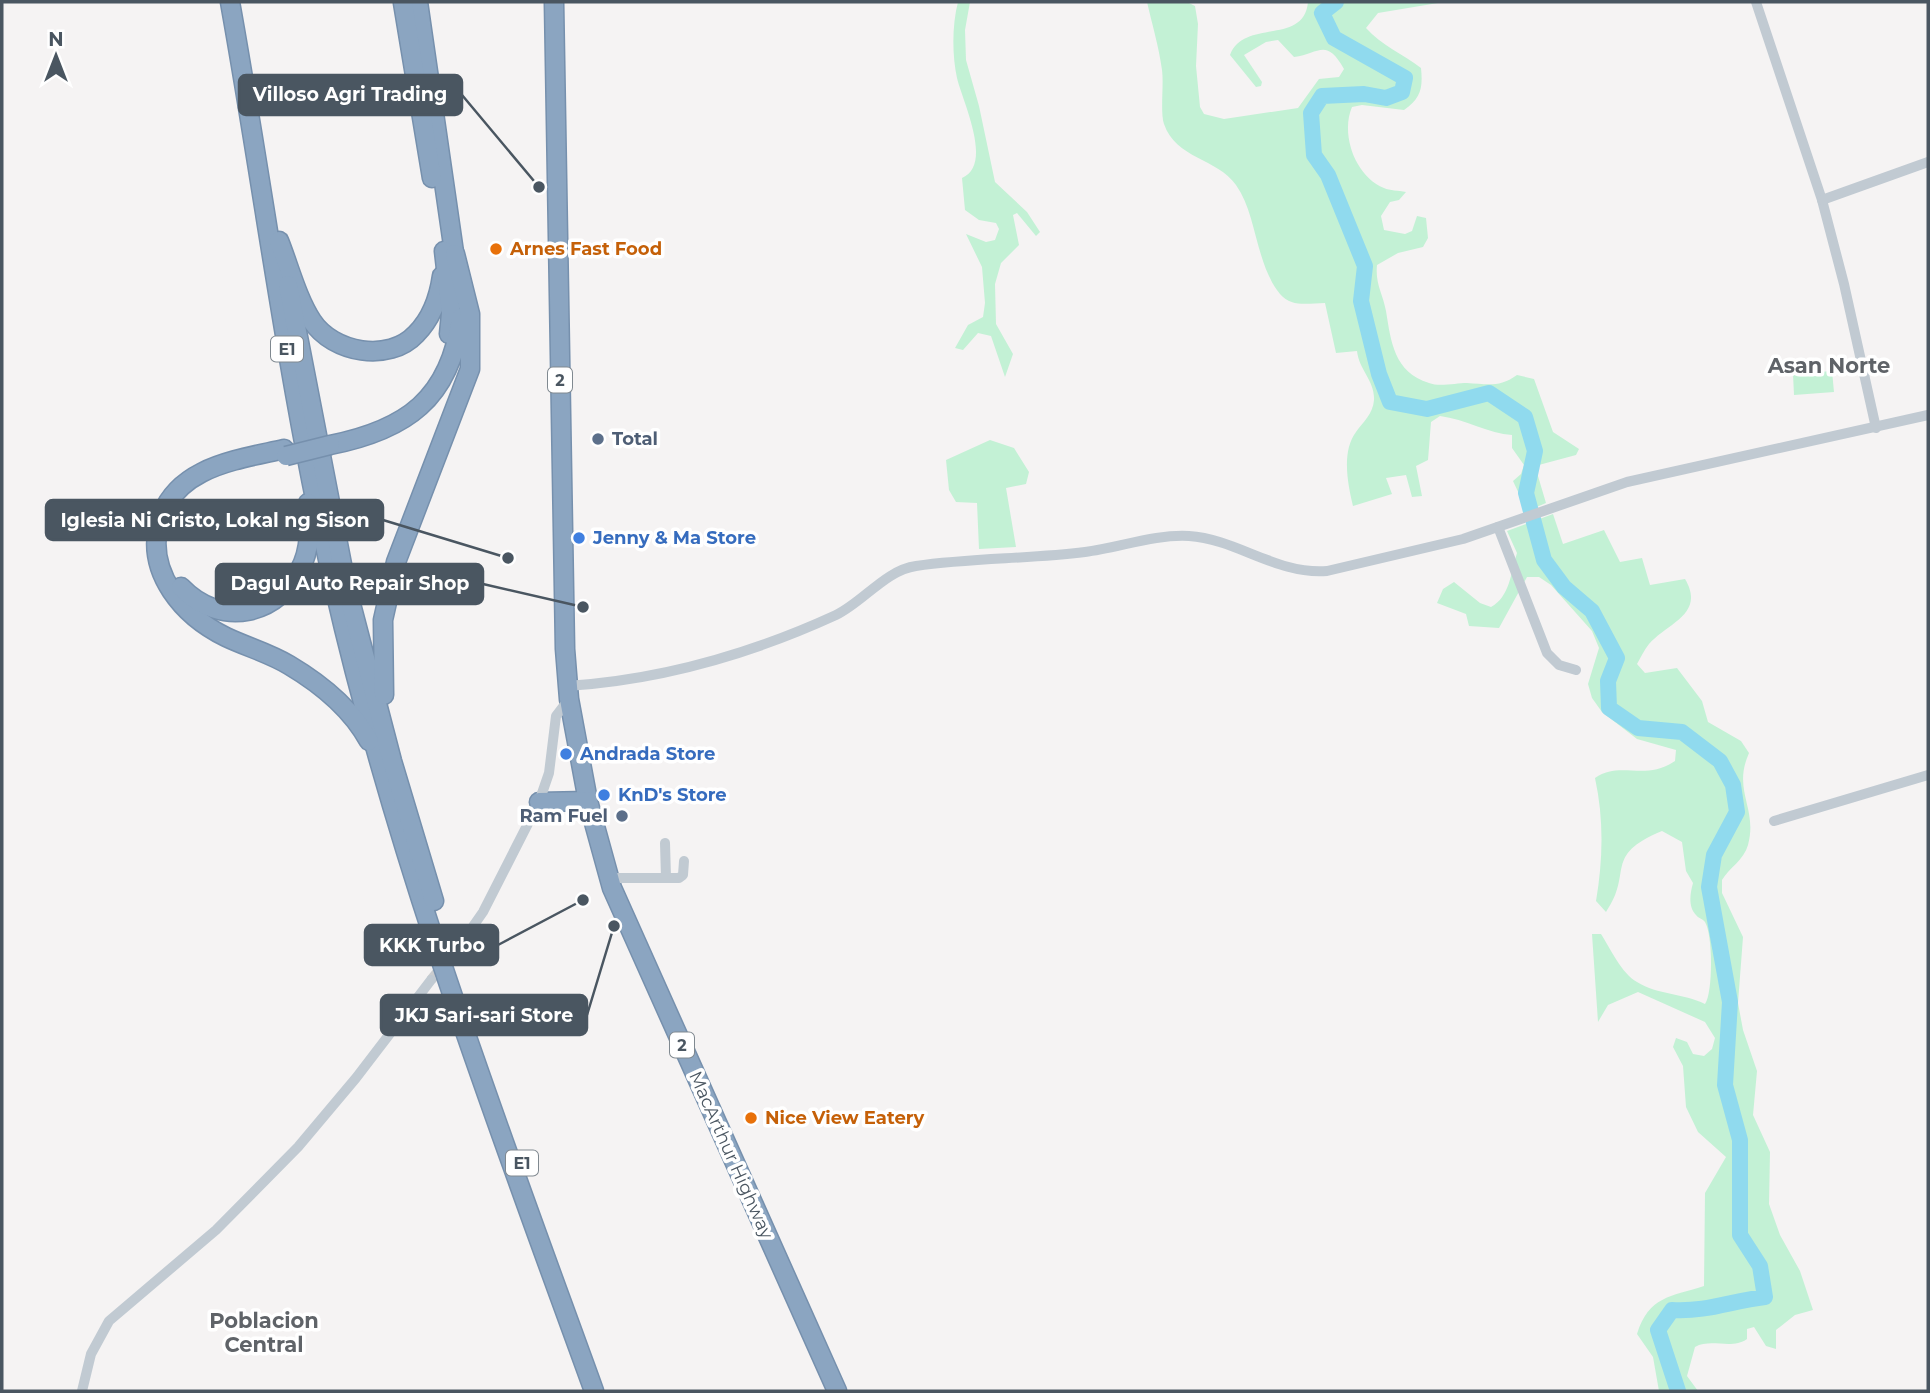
<svg xmlns="http://www.w3.org/2000/svg" width="1930" height="1393" font-family="Montserrat,sans-serif">
  <rect width="100%" height="100%" fill="#f5f3f3"/>
  <!-- green -->
  <g fill="#c3f1d5">
    <path d="M958,2h12l-5,28 1,30 13,46 16,76 32,30 13,20 -4,4 -19,-23 -4,2 6,30 -18,18 -6,21 1,40 17,30 -8,23 -14,-41 -13,-3 -15,17 -8,-2 13,-23 15,-8 2,-14 -3,-36 -16,-33 20,8 9,-2 4,-11 -3,-6 -17,-3 -14,-10 -3,-32c32,-13 0,-78 -5,-100 -5,-23 -5,-53 1,-76z"/>
    <path d="M1147,2h40l8,4 3,18 -2,42 4,41 4,7 20,5 74,-11 21,-29 20,-2 5,-8c-18,-32 -25,-15 -50,-12l-16,-17 -12,2 -22,13 18,27 -1,4 -5,1 -26,-32c14,-37 74,-9 78,-53h136l-66,11 -12,15c15,17 37,26 55,40 2,20 0,30 -17,42l-42,-5 -10,2c-12,28 4,70 32,81 6,3 14,2 22,4l-7,8 -9,2 -9,14 3,14 21,4 7,-3 5,-15 9,2 2,20 -5,9 -25,6 -21,12c-2,19 6,29 9,46 5,31 8,61 43,72 10,4 27,0 38,0 20,1 32,5 50,-8l17,4 19,53 26,17 -3,6 -41,11 11,37 -19,8 -14,-30 8,-7 3,-9 -12,-17v-13c-23,-1 -47,-16 -72,-19l-9,6 -3,38 -12,6 6,30 -10,1 -6,-22 -20,3 6,16 -39,12c-5,-21 -12,-54 3,-74 7,-10 17,-18 18,-32 1,-19 -15,-30 -17,-49l-21,2 -11,-50c-16,0 -33,5 -45,-9 -25,-31 -23,-80 -44,-109 -19,-27 -60,-26 -72,-61 -4,-12 0,-39 -2,-54 -3,-23 -10,-46 -15,-68z"/>
    <polygon points="1832,371 1834,392 1794,395 1793,374"/>
    <polygon points="990,440 1014,448 1029,472 1026,484 1006,488 1016,547 979,549 977,503 956,502 949,490 946,460"/>
    <path d="M1553,514l10,30 41,-14 16,32 22,-4 8,27 35,-6c21,35 -18,44 -36,65 -5,6 -8,13 -12,20l8,9 32,-5 25,33 6,21 33,19 8,12c-17,38 9,55 -1,92 -4,15 -19,23 -26,35v13l21,44 -5,66 5,27 14,41 -4,44 17,37 -1,52 11,31 20,36 13,39 -18,5 -19,15v19l-10,-3 -12,-19 -7,2v10c-15,11 -36,-1 -52,8l-8,29 11,15h-39l-6,-34 -16,-23c12,-38 33,-37 67,-48l1,-93 21,-36 -28,-25 -12,-25 -3,-41 -10,-19 3,-9 11,4 6,12 11,2 8,-7 3,-11 -10,-16 -67,-30 -30,13 -10,17 -6,-88h9c9,14 21,40 36,48 21,13 46,11 68,22 8,-12 8,-69 0,-82 -2,-3 -7,-4 -9,-7 -8,-8 -6,-21 -3,-32l-7,-12 -4,-29 -20,-11c-60,25 -28,41 -56,81l-10,-11c7,-41 8,-82 -1,-123 26,-18 49,4 80,-17l1,-11 -39,-11 -35,-27 -10,-14 -4,-14 11,-36 -7,-17 -41,-46 -12,-8h-12l-28,51 -30,-2 -3,-12 -29,-11 6,-14 11,-7 26,21 11,4c19,-10 20,-35 26,-54l-10,-22z"/>
  </g>
  <g fill="none" stroke-linecap="round" stroke-linejoin="round">
    <!-- river -->
    <path stroke="#90daee" stroke-width="16" d="M1336,2l-14,11 12,25 71,40 -3,14 -16,6 -22,-4 -42,2 -11,17 3,42 14,20 37,91 -4,35 18,73 11,28 37,7 62,-16 36,24 10,34 -9,42 18,67 20,27 28,24 25,47 -9,23 1,27 29,20 44,4 38,29 13,24 4,27 -23,43 -5,32 21,115 -5,83 15,55v95l20,31 5,31c-34,4 -58,15 -93,13l-14,20 20,61"/>
    <!-- minor-tunnel -->
    <polyline stroke="#caccce" stroke-width="10" stroke-dasharray="10 5" stroke-linecap="butt" points="431,980 462,942"/>
    <!-- highway casing -->
    <g stroke="#7690ad" stroke-width="21">
      <g id="highway">
        <path d="M230,2c35,195 59,391 104,584 63,276 164,540 260,805"/>
        <polyline points="418,2 456,266"/>
        <polyline points="554,2 565,649 569,699 588,801 612,888 837,1391"/>
        <polyline points="403,3 432,178"/>
        <path d="M279,241c10,25 18,57 33,80 21,32 77,42 104,13 16,-16 23,-37 26,-58"/>
        <polyline points="444,251 451,313 449,334"/>
        <polyline points="288,285 346,585 392,761 434,901"/>
        <path d="M330,445c76,-15 120,-46 131,-127"/>
        <path d="M284,449c-48,11 -110,18 -125,74 -13,50 24,93 67,114 21,10 43,16 63,28 32,19 62,43 80,76"/>
        <path d="M181,587c40,42 100,29 122,-24 7,-17 7,-42 5,-60"/>
        <polyline points="384,695 383,620 396,562 470,369 470,314 455,254"/>
        <polyline points="539,802 588,801"/>
      </g>
    </g>
    <!-- minor -->
    <g stroke="#c1cad2" stroke-width="10">
      <polyline points="1756,2 1822,200 1844,284 1876,428"/>
      <polyline points="1822,200 1928,162"/>
      <polyline points="1498,527 1547,653 1559,665 1576,670"/>
      <path d="M567,686c93,-6 184,-32 269,-71 27,-13 50,-45 80,-49 56,-8 113,-7 169,-14 33,-4 70,-18 104,-16 48,3 88,39 138,35l136,-32 164,-57 301,-67"/>
      <polyline points="1774,821 1928,775"/>
      <polyline points="665,843 666,878"/>
      <polyline points="609,878 679,878 683,875 684,861"/>
      <polyline points="462,942 483,912 539,802 549,773 556,716 569,699"/>
      <polyline points="82,1391 91,1354 109,1321 216,1230 298,1147 356,1078 431,980"/>
    </g>
    <!-- highway -->
    <use href="#highway" stroke="#8ba5c1" stroke-width="18"/>
    <!-- highway-bridge casing -->
    <g stroke="#7690ad" stroke-width="21" stroke-linecap="butt">
      <polyline id="highway-bridge" points="286,456 330,445"/>
    </g>
    <!-- highway-bridge -->
    <use href="#highway-bridge" stroke="#8ba5c1" stroke-width="18"/>
  </g>
  <!-- markers -->
  <g fill="#e8710a" stroke="#fff" stroke-width="2.5">
    <circle cx="496" cy="249" r="7"/>
    <circle cx="751" cy="1118" r="7"/>
  </g>
  <g fill="#5c6f8a" stroke="#fff" stroke-width="2.5">
    <circle cx="598" cy="439" r="7"/>
    <circle cx="622" cy="816" r="7"/>
  </g>
  <g fill="#3f7fe0" stroke="#fff" stroke-width="2.5">
    <circle cx="579" cy="538" r="7"/>
    <circle cx="566" cy="754" r="7"/>
    <circle cx="604" cy="795" r="7"/>
  </g>
  <g text-anchor="middle" dominant-baseline="central" stroke-width="7" stroke-linejoin="round" paint-order="stroke">
    <!-- shield labels -->
    <g fill="#fff" stroke="#808990" stroke-width="2">
      <rect x="271" y="336.5" width="32" height="25" rx="5"/>
      <rect x="548" y="367.5" width="24" height="25" rx="5"/>
      <rect x="670" y="1032.5" width="24" height="25" rx="5"/>
      <rect x="506" y="1150.5" width="32" height="25" rx="5"/>
    </g>
    <g font-size="16" font-weight="bold" fill="#4a5661">
      <text x="287" y="349">E1</text>
      <text x="560" y="380">2</text>
      <text x="682" y="1045">2</text>
      <text x="522" y="1163">E1</text>
    </g>
    <!-- food labels -->
    <g font-size="18" font-weight="bold" fill="#c56008" stroke="#fff" text-anchor="start">
      <text x="510" y="249">Arnes Fast Food</text>
      <text x="765" y="1118">Nice View Eatery</text>
    </g>
    <!-- service labels -->
    <g font-size="18" font-weight="bold" fill="#4e5e75" stroke="#fff" text-anchor="start">
      <text x="612" y="439">Total</text>
      <text x="608" y="816" text-anchor="end">Ram Fuel</text>
    </g>
    <!-- shop labels -->
    <g font-size="18" font-weight="bold" fill="#366cbe" stroke="#fff" text-anchor="start">
      <text x="593" y="538">Jenny &amp; Ma Store</text>
      <text x="580" y="754">Andrada Store</text>
      <text x="618" y="795">KnD's Store</text>
    </g>
    <!-- street labels -->
    <g font-size="18" fill="#4a5661" stroke="#fff">
      <text transform="translate(731 1155) rotate(66)">MacArthur Highway</text>
    </g>
    <!-- quarter labels -->
    <g font-size="21" font-weight="bold" fill="#5f6368" stroke="#fff">
      <text x="1829" y="365">Asan Norte</text>
      <text x="264" y="1320">Poblacion<tspan x="264" dy="24">Central</tspan></text>
    </g>
  </g>
  <!-- callouts -->
  <path fill="none" stroke="#4a5661" stroke-width="2.5" d="M539 187L462 95M508 558L383 520M583 607L483 584M583 900L498 945M614 926L587 1015"/>
  <g fill="#4a5661" stroke="#fff" stroke-width="2.5">
    <circle cx="539" cy="187" r="7"/>
    <circle cx="508" cy="558" r="7"/>
    <circle cx="583" cy="607" r="7"/>
    <circle cx="583" cy="900" r="7"/>
    <circle cx="614" cy="926" r="7"/>
  </g>
  <g fill="#4a5661" stroke="#4a5661" stroke-width="2.5">
    <rect x="239" y="75" width="223" height="40" rx="7"/>
    <rect x="46" y="500" width="337" height="40" rx="7"/>
    <rect x="216" y="564" width="267" height="40" rx="7"/>
    <rect x="365" y="925" width="133" height="40" rx="7"/>
    <rect x="381" y="995" width="206" height="40" rx="7"/>
  </g>
  <g font-size="19" text-anchor="middle" font-weight="bold" fill="#fff">
    <text x="350" y="101">Villoso Agri Trading</text>
    <text x="215" y="527">Iglesia Ni Cristo, Lokal ng Sison</text>
    <text x="350" y="590">Dagul Auto Repair Shop</text>
    <text x="432" y="952">KKK Turbo</text>
    <text x="484" y="1022">JKJ Sari-sari Store</text>
  </g>
  <!-- border -->
  <rect width="1930" height="1393" fill="none" stroke="#4a5661" stroke-width="7"/>
  <!-- north arrow -->
  <g transform="translate(56 56)" stroke="#ffffff" stroke-width="5" paint-order="stroke">
  <path d="M0-5L12 26L0 18L-12 26Z" fill="#4a5661"/>
  <text y="-10" font-size="19" font-weight="bold" text-anchor="middle" fill="#4a5661">N</text>
  </g>
</svg>
